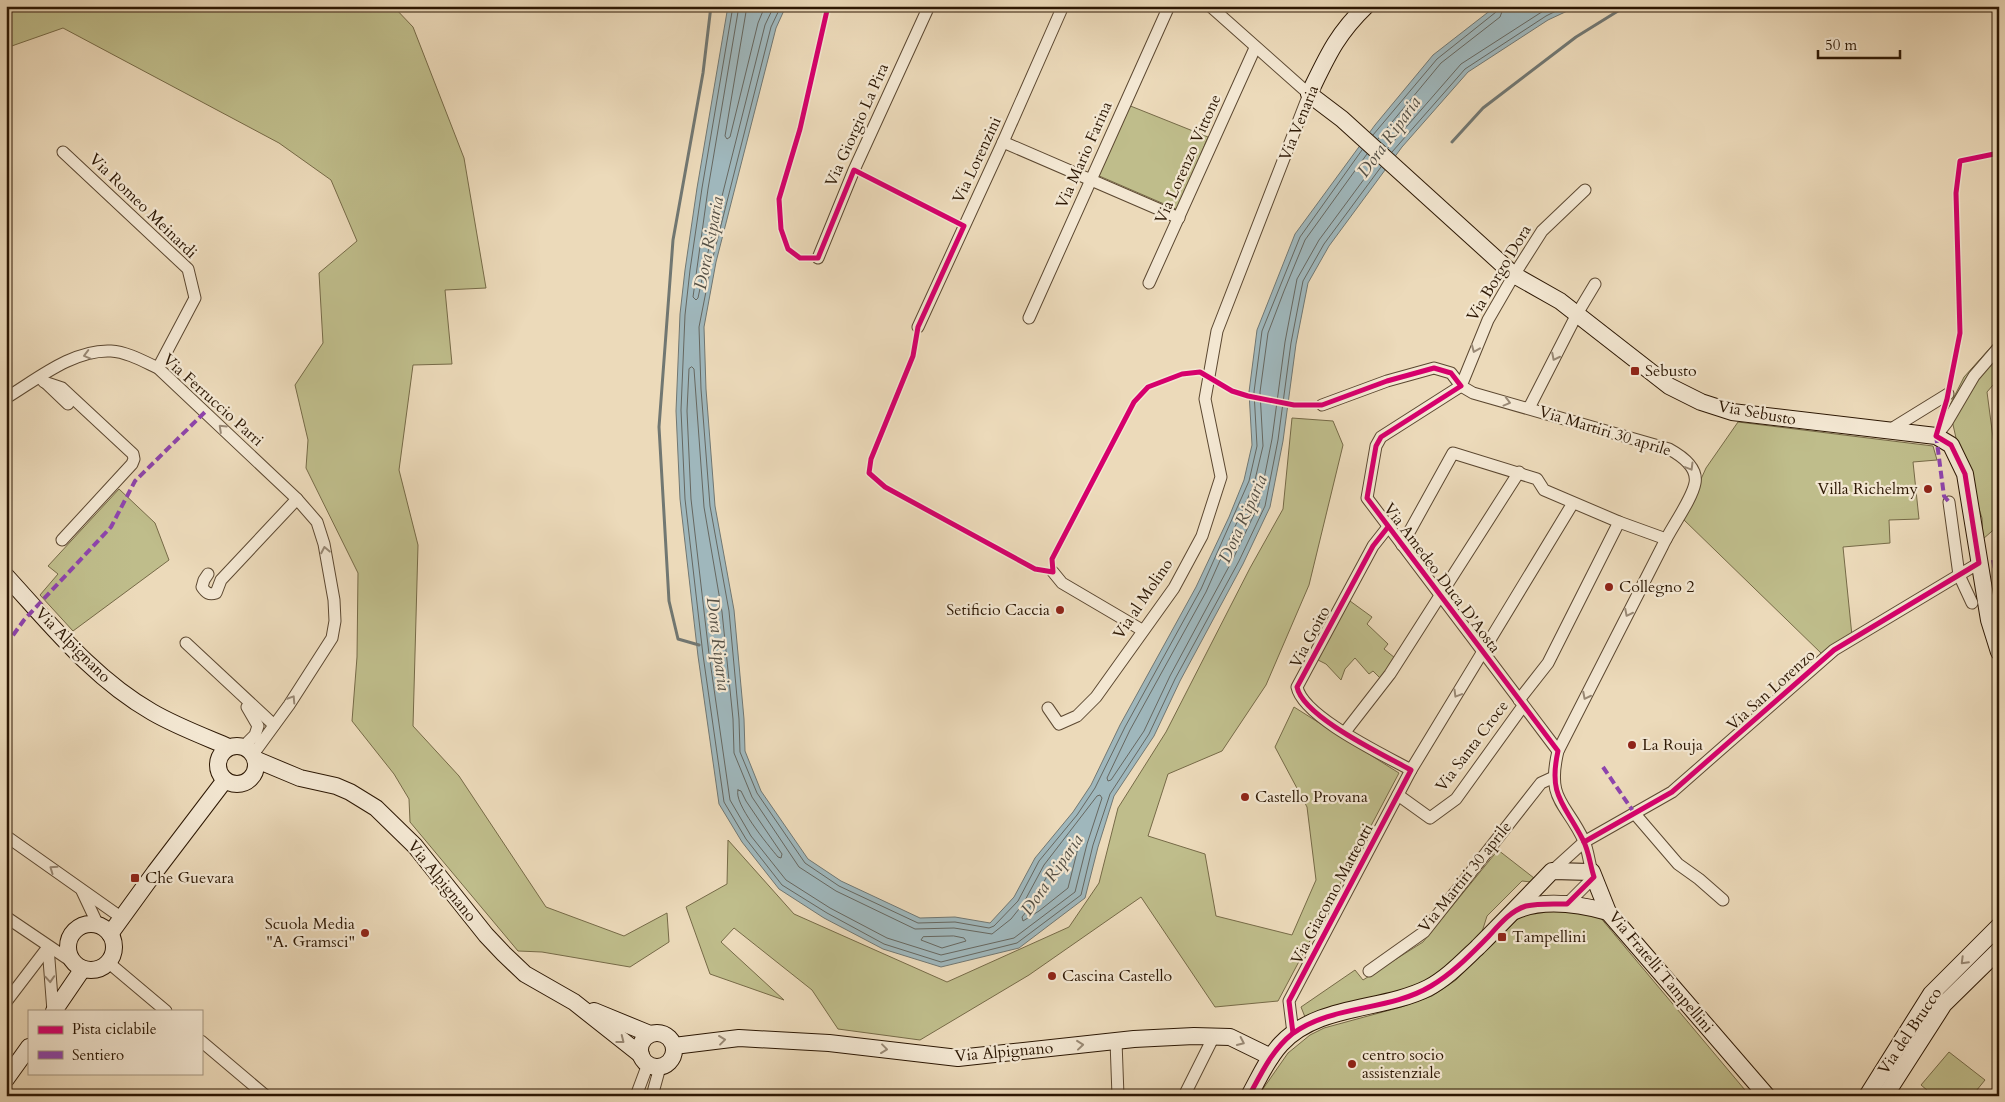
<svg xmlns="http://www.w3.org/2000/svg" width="2005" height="1102" font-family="Cardo,serif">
  <rect width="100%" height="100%" fill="#ecdaba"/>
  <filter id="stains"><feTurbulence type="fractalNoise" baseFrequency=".004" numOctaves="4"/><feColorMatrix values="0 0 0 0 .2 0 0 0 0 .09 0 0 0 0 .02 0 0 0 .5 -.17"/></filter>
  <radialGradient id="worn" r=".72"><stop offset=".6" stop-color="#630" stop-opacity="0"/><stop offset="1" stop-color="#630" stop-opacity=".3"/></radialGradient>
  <!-- green -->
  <g fill="#bfbd8b" stroke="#766a47">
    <polygon points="6,6 393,6 413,27 464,158 486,288 445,290 452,364 413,365 399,470 418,545 413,726 459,776 546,907 624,936 667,913 669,942 630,967 542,952 518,951 410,822 409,799 394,774 352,721 357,657 358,573 306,468 308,440 295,385 323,343 319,273 357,241 331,180 279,143 63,28 6,48"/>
    <polygon points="1128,105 1208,137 1178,210 1097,175"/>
    <polygon points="1999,338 1999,378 1987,392 1999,483 1999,525 1983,539 1982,518 1956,438 1949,407 1964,377"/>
    <polygon points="1292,418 1333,421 1343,445 1309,585 1266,685 1222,751 1168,774 1148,836 1205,854 1216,916 1292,935 1316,880 1307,807 1275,747 1294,707 1399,773 1278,1001 1215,1007 1141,897 1029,975 920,1040 838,1029 812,990 734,928 721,942 784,1000 710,974 686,907 727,884 728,840 794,914 947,982 1069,927 1099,883 1118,808 1166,732 1250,568 1283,509"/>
    <polygon points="1738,422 1933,446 1937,460 1913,462 1919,519 1889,520 1890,543 1843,547 1852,636 1822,654 1683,519 1706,468"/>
    <polygon points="119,489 155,523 169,560 73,631 40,595 58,574 48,566"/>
    <polygon points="1350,601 1372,617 1367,624 1388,644 1384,649 1395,658 1381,679 1373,671 1369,674 1355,658 1345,669 1341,680 1326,664 1316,659"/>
    <polygon points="1498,850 1534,878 1531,882 1522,881 1487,916 1481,935 1441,970 1425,981 1395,993 1305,1017 1301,1007 1355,970 1363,980 1423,942"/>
    <polygon points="1566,910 1599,916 1750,1096 1258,1096 1288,1053 1310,1035 1324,1028 1401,1007 1432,996 1456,980 1524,913"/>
    <polygon points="1949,1052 1985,1080 1972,1096 1934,1096 1921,1085"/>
  </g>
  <!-- water -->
  <polygon fill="#9fb7bc" stroke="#717772" points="728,6 786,6 776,28 716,262 704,327 706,389 715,506 734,610 744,719 745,751 761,791 808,859 841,881 920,918 955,917 990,923 1014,897 1035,858 1073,812 1091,785 1120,725 1196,587 1229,517 1244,480 1252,445 1249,392 1257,330 1295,234 1375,125 1433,55 1496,6 1578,6 1548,20 1468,72 1402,147 1329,246 1308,283 1296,344 1283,441 1270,507 1243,564 1180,681 1154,736 1114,796 1098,847 1085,898 1019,948 941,967 883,949 824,918 779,889 742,842 719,804 698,656 680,499 676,411 680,314 685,270 697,188"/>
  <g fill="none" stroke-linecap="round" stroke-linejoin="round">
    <!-- shore -->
    <g stroke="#666760" stroke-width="1">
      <polyline points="733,6 702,188 690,270 685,315 681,410 685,499 703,655 724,802 746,839 782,885 827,913 884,944 941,962 1017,943 1081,895 1093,845 1110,794 1149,734 1175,679 1239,561 1265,506 1278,440 1291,343 1303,281 1324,244 1381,167"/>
      <polyline points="739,6 708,189 693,297 696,300 698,298 706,260 765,25 774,6"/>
      <polyline points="747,6 725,136 727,139 730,137 758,23 765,6"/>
      <polyline points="781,6 771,27 712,261 699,327 701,389 710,506 729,611 739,719 740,752 757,793 805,863 839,886 918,923 955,922 989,928 994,926 1018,901 1039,861 1077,815 1095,788 1125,727 1201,589 1249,481 1257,446 1254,392 1262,331 1300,237 1362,150"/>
      <polyline points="1373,135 1437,59 1496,12 1498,6"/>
      <polyline points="1378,139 1441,63 1500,17 1504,6"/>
      <polyline points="1388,148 1461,64 1551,6"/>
      <polyline points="1392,152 1465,69 1546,16 1566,6"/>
      <polyline points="1367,154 1305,240 1284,291 1268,333 1260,392 1263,446 1254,484 1206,592 1130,730 1107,778 1108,781 1111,780 1144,731 1170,676 1233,559 1259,504 1272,439 1285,342 1297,279 1319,240 1376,163"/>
      <polygon points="692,367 694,369 704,507 722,612 733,719 734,753 752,797 799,867 836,891 915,929 954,928 992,934 1011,919 1023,904 1044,865 1097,796 1100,795 1102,798 1087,844 1075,892 1014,938 941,955 887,938 830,908 786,880 751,836 730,800 709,654 691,499 687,411 689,369"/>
      <path d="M738,790l3,1 5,10 36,53 -1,4 -3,-1c-10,-12 -45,-54 -40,-67z"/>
      <polygon points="1079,837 1080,840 1068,888 1039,911 1023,921 1022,917 1030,907 1051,869 1076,838"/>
      <polygon points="954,936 964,938 966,941 942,948 921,940 923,937"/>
    </g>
    <!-- stream -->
    <g stroke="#717772" stroke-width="3">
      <polyline points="1452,142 1483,108 1576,37 1626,6"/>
      <polyline points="699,645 678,639 669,601 659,427 673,240 703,73 711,6"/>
    </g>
    <!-- street casing -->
    <g stroke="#5c4831" stroke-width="13">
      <g id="street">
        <polyline points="1003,142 1179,218"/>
        <polyline points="63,152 188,269 195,298 158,368"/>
        <polyline points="818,258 854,170 929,6"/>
        <polyline points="1149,283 1255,48"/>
        <polyline points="1029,318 1169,6"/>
        <polyline points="918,327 1003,142 1063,6"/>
        <polyline points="40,377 44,382 62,388 133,454 134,459 132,464 62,540"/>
        <polyline points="46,383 68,404"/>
        <polyline points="1461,386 1381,437 1376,446 1367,498 1558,751"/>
        <polyline points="1461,386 1488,320 1514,275 1542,231 1585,190"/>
        <path d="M6,398c30,-18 67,-49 105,-47 16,1 32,10 47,17l139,131 20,23 7,22 10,56 1,21 -3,17 -43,67 -35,48"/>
        <path d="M1322,405l65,-24 47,-13 17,5 10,13 12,7 196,56c11,6 29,18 26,34 -3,17 -25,46 -33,64 -35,68 -69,136 -104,204 -12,50 8,51 26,90 4,9 5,21 8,31"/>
        <polyline points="1529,408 1577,314 1595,284"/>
        <polyline points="1888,431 1948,394"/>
        <polyline points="1936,436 1947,422 1974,376 1999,347"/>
        <polyline points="1949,502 1959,575 1972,603"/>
        <path d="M1388,527l-15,19 -76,141c6,30 87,68 114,83"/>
        <polyline points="1402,545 1453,453 1537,479 1544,490 1619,522 1666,539"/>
        <polyline points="1053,572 1062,583 1142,630"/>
        <path d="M208,574l-4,6 -2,7c4,6 7,8 14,6l5,-13 76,-81"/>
        <polyline points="186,643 274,725"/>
        <polyline points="1519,700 1548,663 1619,522"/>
        <polyline points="1048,708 1059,724 1077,716 1096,697 1174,588 1202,536 1221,477 1205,399 1217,331 1309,94 1210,6"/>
        <polyline points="1345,732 1390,674 1519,472"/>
        <polyline points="244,746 255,735 258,726 247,707"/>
        <polyline points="1398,795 1430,818 1456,799 1523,706"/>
        <polyline points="1635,814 1678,864 1699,879 1723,900"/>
        <polyline points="6,836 122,918"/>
        <polyline points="1552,871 1584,842 1672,792 1834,650 1979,563"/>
        <polyline points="82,891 98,925"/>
        <polyline points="1567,904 1594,877"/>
        <polyline points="6,917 71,961"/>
        <polyline points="48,947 53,1011"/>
        <polyline points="109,963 166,1011"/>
        <polyline points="1369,971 1424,932 1541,783 1554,777"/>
        <polyline points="6,1002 48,947"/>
        <polyline points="1293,1033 1289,1001 1411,770 1573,503"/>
        <polyline points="201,1041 266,1096"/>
        <polyline points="1116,1041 1118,1096"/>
        <polyline points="636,1096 648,1064"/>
        <polyline points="652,1096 660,1067"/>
        <polyline points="1184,1096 1214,1036"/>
      </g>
    </g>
    <!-- secondary casing -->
    <g stroke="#2c1703" stroke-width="18">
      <g id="secondary">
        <path d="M1366,6c-30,29 -39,51 -57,88l33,25 172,156 46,26 109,85 32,16 31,10 204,24 15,9 14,29 24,146 10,32"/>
        <path d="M6,576c45,49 88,103 146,136 24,14 51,24 77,35"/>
        <circle cx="237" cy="765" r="19"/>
        <polyline points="257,760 300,778 336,786 350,792 376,808 415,846 486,935 504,954 525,974 574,1002 641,1055"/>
        <path d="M1515,911c29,-13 64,-7 93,1"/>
        <circle cx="91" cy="947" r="23"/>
        <polyline points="110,934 155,872 225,780"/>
        <polyline points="54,1011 82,970"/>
        <polyline points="594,1011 650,1034"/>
        <circle cx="657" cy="1050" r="17"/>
        <polyline points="674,1046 739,1038 829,1043 958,1058 1134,1039 1194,1036 1230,1037 1271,1057"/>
        <polyline points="6,1079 29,1047"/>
        <path d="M1249,1096c10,-18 18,-37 32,-52 37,-40 101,-33 147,-56 19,-10 34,-26 50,-41 25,-25 50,-51 74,-76l40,1 16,40 159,184"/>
        <polyline points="1867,1096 1931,994 1999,926"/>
        <polyline points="1885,1096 1944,1004 1999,950"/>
      </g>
    </g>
    <!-- street -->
    <use href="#street" stroke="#f3e7d2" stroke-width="11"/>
    <!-- secondary -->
    <use href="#secondary" stroke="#f3e7d2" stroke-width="16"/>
    <!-- quiet -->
    <g stroke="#8e44ad" stroke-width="4" stroke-dasharray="8 4" stroke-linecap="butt">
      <polyline points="1936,435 1944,496 1949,502"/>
      <polyline points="1993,560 1999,592"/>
      <polyline points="6,645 24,620 111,527 135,481 205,412"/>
      <polyline points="1603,767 1635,814"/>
    </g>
    <!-- cycleway casing -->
    <g stroke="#f3e7d2" stroke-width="8">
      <g id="cycleway">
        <path d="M828,6l-28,123 -21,70 2,30 7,20 12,9h18l36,-88 110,56 -46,101 -5,29 -42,103 -2,14 16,14 150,82 18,3 -1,-13 82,-157 14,-15 34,-13 18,-2 32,19 16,5 46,9h28l65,-24 47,-13 17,5 10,13 -80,51 -5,9 -9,52 191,253c-10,45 6,52 25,89 6,11 7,25 11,37l-27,27c-13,0 -28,-1 -41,2 -16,5 -27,19 -38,31 -18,18 -35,36 -57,49 -43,26 -98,18 -139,48 -20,16 -31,40 -43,62"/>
        <polyline points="1584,842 1672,792 1834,650 1979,563 1965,474 1951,445 1936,436 1947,399 1960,333 1956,193 1960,161 1999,153"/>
        <path d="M1293,1033l-4,-32 122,-231c-27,-15 -108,-53 -114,-83l76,-141 15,-19"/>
      </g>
    </g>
    <!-- cycleway -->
    <use href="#cycleway" stroke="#d6006c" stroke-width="5"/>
  </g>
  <!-- one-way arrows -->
  <defs><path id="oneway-chevron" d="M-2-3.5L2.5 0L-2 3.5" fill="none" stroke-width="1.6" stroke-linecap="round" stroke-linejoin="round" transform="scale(1.25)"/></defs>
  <g stroke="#998975">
    <use href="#oneway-chevron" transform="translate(1475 349) rotate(113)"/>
    <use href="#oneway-chevron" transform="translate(87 355) rotate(165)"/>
    <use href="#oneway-chevron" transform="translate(1555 357) rotate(117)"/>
    <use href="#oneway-chevron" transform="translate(1507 402) rotate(15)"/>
    <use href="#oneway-chevron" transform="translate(222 428) rotate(-137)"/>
    <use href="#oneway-chevron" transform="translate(1690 467) rotate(59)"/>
    <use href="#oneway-chevron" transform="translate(325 550) rotate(-101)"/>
    <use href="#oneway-chevron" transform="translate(1628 613) rotate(117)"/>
    <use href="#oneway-chevron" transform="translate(1457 694) rotate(121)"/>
    <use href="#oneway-chevron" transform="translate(1586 696) rotate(117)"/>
    <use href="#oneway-chevron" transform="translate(292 699) rotate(-57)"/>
    <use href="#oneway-chevron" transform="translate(53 869) rotate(-145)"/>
    <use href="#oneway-chevron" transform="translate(1964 961) rotate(135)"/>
    <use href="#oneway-chevron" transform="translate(50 979) rotate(86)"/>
    <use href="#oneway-chevron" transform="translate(621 1040) rotate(38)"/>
    <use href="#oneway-chevron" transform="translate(722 1040) rotate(-7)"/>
    <use href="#oneway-chevron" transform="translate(1241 1042) rotate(25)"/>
    <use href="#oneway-chevron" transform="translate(1080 1045) rotate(-6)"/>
    <use href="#oneway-chevron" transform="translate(884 1049) rotate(7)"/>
  </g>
  <!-- markers -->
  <g fill="#8f2418" stroke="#f3e7d2" stroke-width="2">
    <rect x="1630" y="366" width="10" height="10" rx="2.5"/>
    <circle cx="1928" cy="489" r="5"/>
    <circle cx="1609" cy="587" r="5"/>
    <circle cx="1060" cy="610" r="5"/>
    <circle cx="1632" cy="745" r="5"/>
    <circle cx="1245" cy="797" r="5"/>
    <rect x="130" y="873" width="10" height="10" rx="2.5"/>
    <circle cx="365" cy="933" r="5"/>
    <rect x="1497" y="932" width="10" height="10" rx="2.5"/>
    <circle cx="1052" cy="976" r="5"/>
    <circle cx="1352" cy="1064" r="5"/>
  </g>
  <g text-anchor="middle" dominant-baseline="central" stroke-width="4.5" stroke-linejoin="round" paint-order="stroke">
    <!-- street labels -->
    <g font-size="16" fill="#2c1703" stroke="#f3e7d2">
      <text transform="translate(1299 123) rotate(-68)">Via Venaria</text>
      <text transform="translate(857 125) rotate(-66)">Via Giorgio La Pira</text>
      <text transform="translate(1084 155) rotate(-66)">Via Mario Farina</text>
      <text transform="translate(1188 159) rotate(-66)">Via Lorenzo Vittone</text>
      <text transform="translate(977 160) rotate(-65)">Via Lorenzini</text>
      <text transform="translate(143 206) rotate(44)">Via Romeo Meinardi</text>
      <text transform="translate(1499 273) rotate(-59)">Via Borgo Dora</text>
      <text transform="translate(213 400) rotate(42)">Via Ferruccio Parri</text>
      <text transform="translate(1757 413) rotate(10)">Via Sebusto</text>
      <text transform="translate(1605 431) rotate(17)">Via Martiri 30 aprile</text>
      <text transform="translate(1442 578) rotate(53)">Via Amedeo Duca D'Aosta</text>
      <text transform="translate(1143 599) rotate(-56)">Via al Molino</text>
      <text transform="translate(1310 637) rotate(-62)">Via Goito</text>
      <text transform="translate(73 645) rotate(45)">Via Alpignano</text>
      <text transform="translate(1771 690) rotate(-42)">Via San Lorenzo</text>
      <text transform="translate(1472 746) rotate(-53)">Via Santa Croce</text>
      <text transform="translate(1465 877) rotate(-51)">Via Martiri 30 aprile</text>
      <text transform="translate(442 881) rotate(51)">Via Alpignano</text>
      <text transform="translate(1332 894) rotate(-62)">Via Giacomo Matteotti</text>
      <text transform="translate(1661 972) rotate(50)">Via Fratelli Tampellini</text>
      <text transform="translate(1910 1031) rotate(-56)">Via del Brucco</text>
      <text transform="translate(1004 1052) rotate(-5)">Via Alpignano</text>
    </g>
    <!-- poi labels -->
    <g font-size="16" fill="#2c1703" stroke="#f3e7d2" text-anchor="start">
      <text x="1645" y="371">Sebusto</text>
      <text x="1918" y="489" text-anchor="end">Villa Richelmy</text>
      <text x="1619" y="587">Collegno 2</text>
      <text x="1050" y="610" text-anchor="end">Setificio Caccia</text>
      <text x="1642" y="745">La Rouja</text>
      <text x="1255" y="797">Castello Provana</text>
      <text x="145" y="878">Che Guevara</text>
      <text x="355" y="924" text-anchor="end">Scuola Media<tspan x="355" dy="18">"A. Gramsci"</tspan></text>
      <text x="1512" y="937">Tampellini</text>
      <text x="1062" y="976">Cascina Castello</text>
      <text x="1362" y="1055">centro socio<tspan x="1362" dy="18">assistenziale</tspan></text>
    </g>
    <!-- water labels -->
    <g font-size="18" font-style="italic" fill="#544f44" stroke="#f3e7d2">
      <text transform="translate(1389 137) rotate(-54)">Dora Riparia</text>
      <text transform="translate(709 243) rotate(-79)">Dora Riparia</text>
      <text transform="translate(1243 519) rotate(-66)">Dora Riparia</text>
      <text transform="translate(718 644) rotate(83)">Dora Riparia</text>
      <text transform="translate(1052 875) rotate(-55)">Dora Riparia</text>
    </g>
  </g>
  <!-- margin -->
  <rect width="2005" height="1102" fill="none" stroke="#ecdaba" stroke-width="25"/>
  <rect x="8" y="8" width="1990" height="1087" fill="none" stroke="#2c1703" stroke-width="2.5"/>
  <rect x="12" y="12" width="1980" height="1077" fill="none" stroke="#2c1703"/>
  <!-- legend -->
  <rect x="28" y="1010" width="175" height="65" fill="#f3e7d2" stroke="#a3947f"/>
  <rect x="38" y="1026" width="25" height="8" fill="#d6006c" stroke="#a3947f"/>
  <text x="72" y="1034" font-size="15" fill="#2c1703">Pista ciclabile</text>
  <rect x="38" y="1051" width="25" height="8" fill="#8e44ad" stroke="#a3947f"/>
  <text x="72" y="1060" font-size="15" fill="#2c1703">Sentiero</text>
  <!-- scale -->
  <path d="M1818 50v8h82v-8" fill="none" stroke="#2c1703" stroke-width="2.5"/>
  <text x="1825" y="50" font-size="15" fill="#2c1703" stroke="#f3e7d2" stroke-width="4" paint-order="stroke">50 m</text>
  <rect width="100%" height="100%" filter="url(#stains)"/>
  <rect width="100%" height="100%" fill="url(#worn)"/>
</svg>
